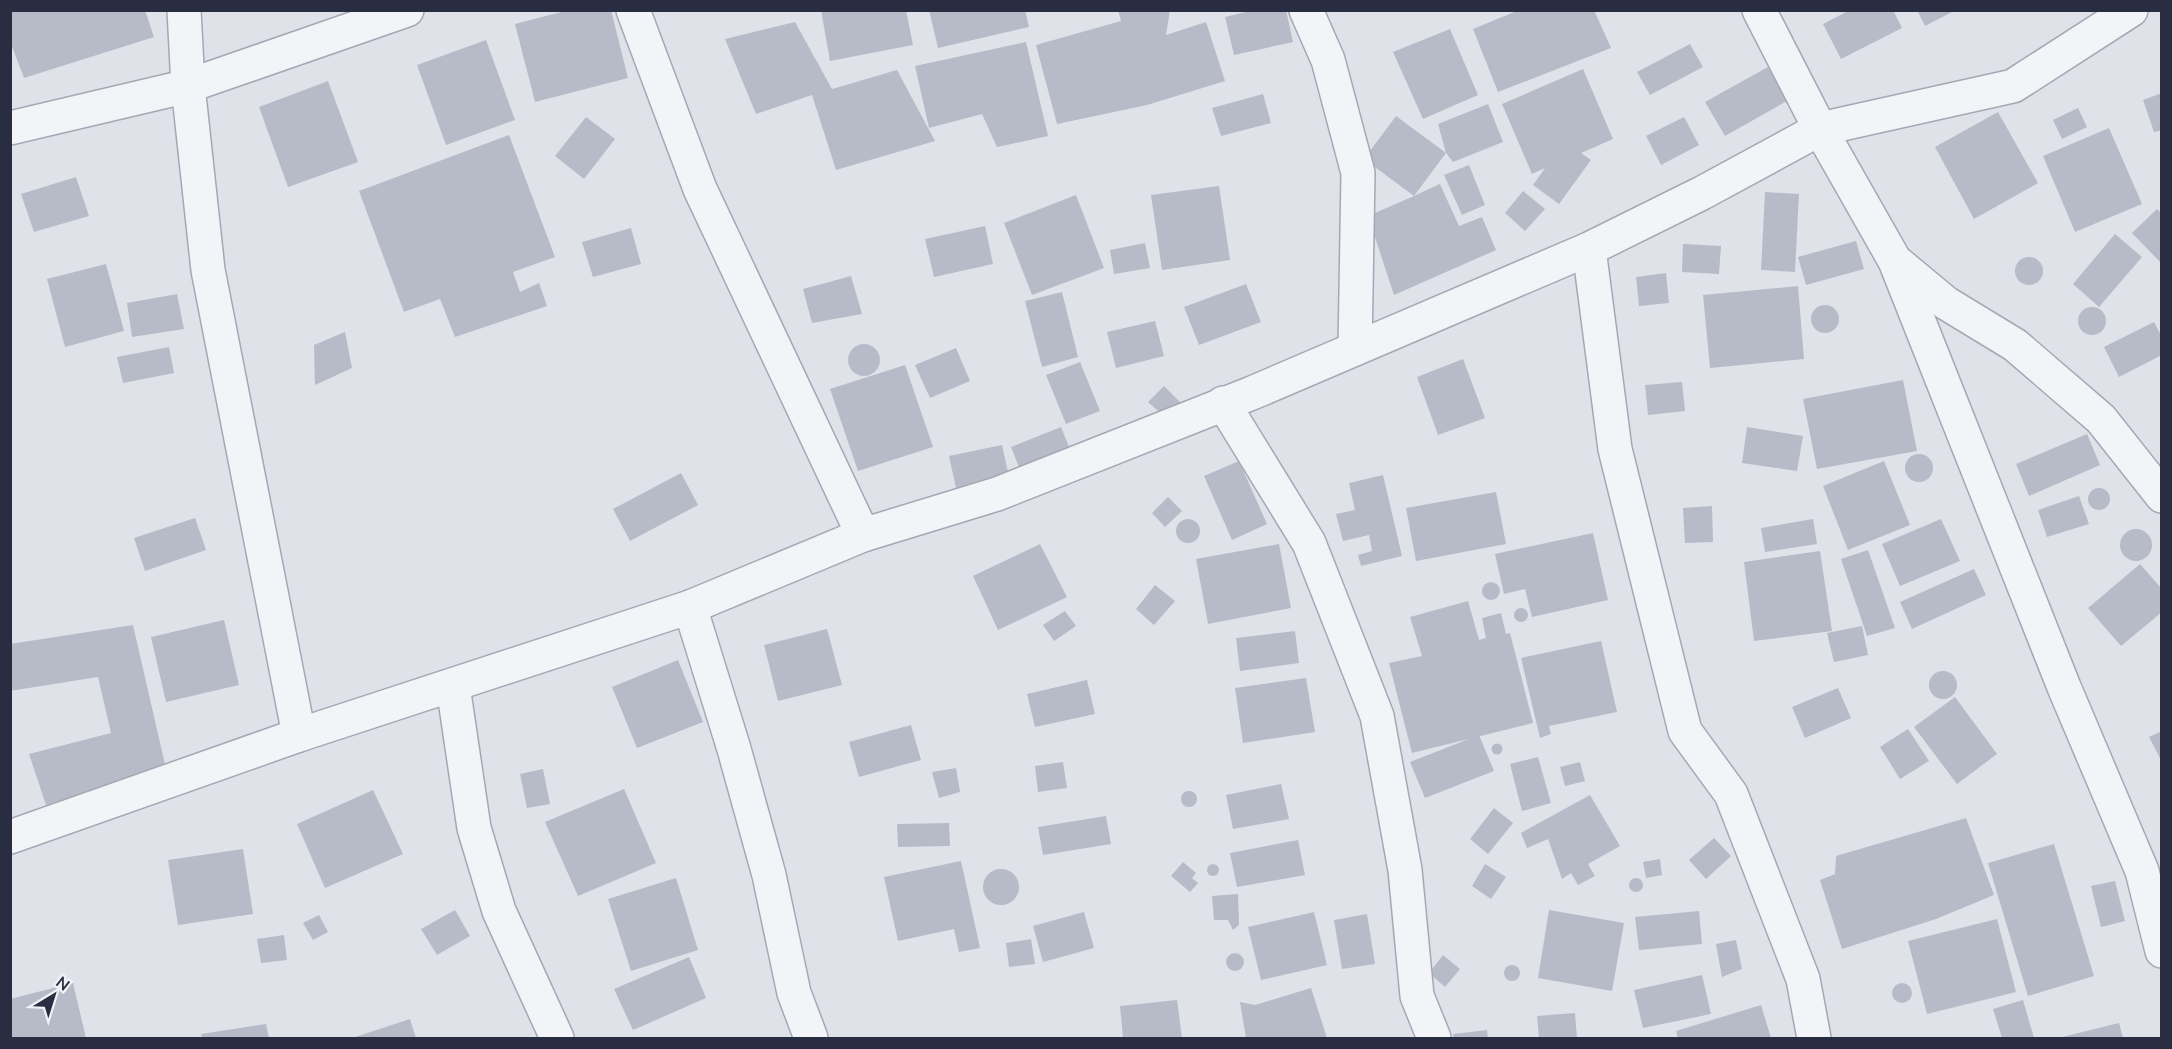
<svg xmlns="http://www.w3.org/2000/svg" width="2172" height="1049" font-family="'Nunito Sans',sans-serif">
  <rect width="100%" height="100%" fill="#e0e2ea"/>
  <!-- building -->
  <g fill="#b7bbc7">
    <polygon points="10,10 145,10 154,37 24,78 10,41"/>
    <polygon points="569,10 611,10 628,78 535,102 515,24"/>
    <polygon points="821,10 906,10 913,45 830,61"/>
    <polygon points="929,10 1025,10 1029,27 938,48"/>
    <polygon points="1118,10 1170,10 1166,35 1206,22 1225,81 1147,105 1057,124 1036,45 1121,21"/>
    <polygon points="1254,10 1286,10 1293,42 1234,55 1225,17"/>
    <polygon points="1519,10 1594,10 1611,48 1498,92 1473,29"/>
    <polygon points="1850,10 1893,10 1902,28 1841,59 1823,24"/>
    <polygon points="1917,10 1956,10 1925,26"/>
    <polygon points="795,22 832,89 897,70 935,141 836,170 812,95 756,114 725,39"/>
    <polygon points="1450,29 1478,95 1423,119 1393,52"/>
    <polygon points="486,40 515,120 446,145 417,65"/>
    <polygon points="1026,42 1048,136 997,147 982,114 929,128 915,66"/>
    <polygon points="1690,44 1703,67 1650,95 1637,72"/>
    <polygon points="1768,67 1787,101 1725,136 1705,102"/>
    <polygon points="1583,69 1613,139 1581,153 1591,160 1559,204 1533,185 1545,168 1532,174 1502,104"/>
    <polygon points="328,81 358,162 288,187 259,107"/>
    <polygon points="2162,93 2162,130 2154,132 2143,100"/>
    <polygon points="1263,94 1271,123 1221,136 1212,108"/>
    <polygon points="1488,104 1503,142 1453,162 1446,153 1438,124"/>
    <polygon points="2078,108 2087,127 2062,139 2053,120"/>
    <polygon points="1998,112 2038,183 1974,219 1935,147"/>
    <polygon points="1396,116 1446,153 1414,196 1440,184 1459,226 1482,217 1496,250 1394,295 1368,216 1414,196 1364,159"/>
    <polygon points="586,117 615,139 584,179 555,156"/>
    <polygon points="1684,117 1699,145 1661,165 1646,136"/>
    <polygon points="2109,128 2142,204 2075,232 2043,156"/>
    <polygon points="509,135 555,257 513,272 520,292 539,283 547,306 455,337 440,299 404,312 359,191"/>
    <polygon points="1469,165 1485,205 1462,215 1444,175"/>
    <polygon points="76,177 89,216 34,232 21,194"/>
    <polygon points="1219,186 1230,260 1162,270 1151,195"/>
    <polygon points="1523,191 1545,209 1525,231 1505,213"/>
    <polygon points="1765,192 1799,194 1795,272 1761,270"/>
    <polygon points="1076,195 1104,268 1032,295 1004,223"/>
    <polygon points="2157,209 2162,214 2162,264 2132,233"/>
    <polygon points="985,226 993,264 934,277 925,239"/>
    <polygon points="631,228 641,264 593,277 582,242"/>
    <polygon points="2115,234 2142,257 2099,307 2073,284"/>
    <polygon points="1856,241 1864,269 1806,285 1798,257"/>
    <polygon points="1145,243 1150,268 1114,274 1110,250"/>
    <polygon points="1683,244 1721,246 1719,274 1682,272"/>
    <circle cx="2029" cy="271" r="14"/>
    <polygon points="106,264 124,331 65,347 47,279"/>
    <polygon points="1666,273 1669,303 1639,306 1636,277"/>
    <polygon points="851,276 862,314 812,323 803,289"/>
    <polygon points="1246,284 1261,322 1199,345 1184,307"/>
    <polygon points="1798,286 1804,359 1710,368 1703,295"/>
    <polygon points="1062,292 1078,357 1042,367 1025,301"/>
    <polygon points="177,294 184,329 132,337 127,303"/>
    <circle cx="1825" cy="319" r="14"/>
    <circle cx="2092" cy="321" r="14"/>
    <polygon points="1155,321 1164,356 1116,368 1107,332"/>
    <polygon points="2154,322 2162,337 2162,355 2119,377 2104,347"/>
    <polygon points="345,332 352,368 315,385 314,345"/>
    <circle cx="864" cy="360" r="16"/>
    <polygon points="169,347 174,373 123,383 117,357"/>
    <polygon points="956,348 970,381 930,398 915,365"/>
    <polygon points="1463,359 1485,418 1438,435 1417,377"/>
    <polygon points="1080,362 1100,411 1066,424 1046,375"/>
    <polygon points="905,365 933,447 858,471 830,389"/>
    <polygon points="1903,380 1917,451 1817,469 1803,399"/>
    <polygon points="1682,382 1685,411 1648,415 1645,385"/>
    <polygon points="1164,386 1181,403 1166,418 1148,402"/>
    <polygon points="1061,427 1071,452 1021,472 1011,447"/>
    <polygon points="1747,427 1803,436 1797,471 1742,463"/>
    <polygon points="2087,434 2100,465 2029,496 2016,464"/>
    <polygon points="1002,445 1009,477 956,488 949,456"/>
    <circle cx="1919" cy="468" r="14"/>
    <polygon points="1239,461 1267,524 1232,540 1204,476"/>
    <polygon points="1884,461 1910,525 1848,550 1823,486"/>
    <polygon points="681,473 698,505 630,541 613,509"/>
    <polygon points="1383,475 1402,556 1361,566 1358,555 1372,551 1369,535 1343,541 1336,514 1355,510 1349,483"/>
    <circle cx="2099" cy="499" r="11"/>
    <polygon points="1496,492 1506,544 1416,561 1406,508"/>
    <polygon points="2079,496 2089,524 2047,537 2038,510"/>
    <polygon points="1168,497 1182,511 1165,527 1152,513"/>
    <polygon points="1712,506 1713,542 1685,543 1683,508"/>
    <polygon points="195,518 206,550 145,571 134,538"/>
    <circle cx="1188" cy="531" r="12"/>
    <polygon points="1813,519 1817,544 1765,552 1761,528"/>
    <polygon points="1941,519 1960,561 1900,586 1882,544"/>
    <circle cx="2136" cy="545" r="16"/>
    <polygon points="1593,533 1608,600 1532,617 1525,589 1504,594 1495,554"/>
    <polygon points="1040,544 1067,597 998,630 973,576"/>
    <polygon points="1279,544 1291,608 1208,624 1196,559"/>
    <polygon points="1868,550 1895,628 1867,636 1841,559"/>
    <polygon points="1820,551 1832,631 1754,641 1744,562"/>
    <polygon points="2140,564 2162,589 2162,612 2121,646 2088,608"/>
    <polygon points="1974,569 1986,595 1912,629 1900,602"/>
    <circle cx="1491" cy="591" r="9"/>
    <polygon points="1155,585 1175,601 1154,625 1136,609"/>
    <polygon points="1468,601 1479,640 1486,638 1482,618 1501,613 1506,634 1510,633 1533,723 1412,753 1389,663 1422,656 1410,617"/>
    <circle cx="1521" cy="615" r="7"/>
    <polygon points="1065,611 1076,626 1054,641 1043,625"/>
    <polygon points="224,620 239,685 166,702 151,637"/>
    <polygon points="133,625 166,769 46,805 29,754 111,733 98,677 10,691 10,644"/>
    <polygon points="1862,626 1868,655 1834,662 1827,633"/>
    <polygon points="827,629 842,685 778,701 764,645"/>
    <polygon points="1295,631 1299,663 1240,671 1236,638"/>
    <polygon points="1601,641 1617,712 1549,726 1551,734 1540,738 1521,658"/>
    <polygon points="678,660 703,722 637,748 612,687"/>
    <circle cx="1943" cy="685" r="14"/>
    <polygon points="1306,678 1315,732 1243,743 1235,688"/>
    <polygon points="1087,680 1095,714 1035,727 1027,694"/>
    <polygon points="1838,688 1851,718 1805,738 1792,707"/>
    <polygon points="1955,697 1997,754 1957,784 1914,727"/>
    <polygon points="911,725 921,760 859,777 849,742"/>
    <polygon points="1908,729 1929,761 1900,779 1880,747"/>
    <polygon points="2162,731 2162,762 2149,737"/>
    <polygon points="1479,735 1494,771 1425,798 1410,762"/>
    <circle cx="1497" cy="749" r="5.5"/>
    <polygon points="1538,757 1551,803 1522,811 1510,764"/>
    <polygon points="1063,762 1067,788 1038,792 1035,766"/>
    <polygon points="1580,762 1585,781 1565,786 1560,767"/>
    <polygon points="956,768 960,792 939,798 932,772"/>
    <polygon points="543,769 550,804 527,808 520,774"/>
    <polygon points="1281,784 1289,819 1233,829 1226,795"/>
    <polygon points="624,789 656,863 578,896 545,822"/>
    <polygon points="373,790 403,854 325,888 297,824"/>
    <circle cx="1189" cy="799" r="8"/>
    <polygon points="1590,795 1620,846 1588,864 1595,876 1578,885 1571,873 1562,879 1548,839 1527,848 1521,833"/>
    <polygon points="1494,808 1513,823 1488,854 1470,839"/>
    <polygon points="1106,816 1111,844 1043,855 1038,827"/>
    <polygon points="1966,818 1994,895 1936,919 1842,949 1820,880 1835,874 1836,856"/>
    <polygon points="949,823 950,846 898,847 897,824"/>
    <polygon points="1714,838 1731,856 1706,879 1689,860"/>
    <polygon points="1298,840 1305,875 1237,887 1230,853"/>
    <polygon points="2054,844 2094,976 2028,996 1988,863"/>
    <polygon points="243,849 253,914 178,925 168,860"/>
    <polygon points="1660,859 1662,875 1646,878 1643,862"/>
    <polygon points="961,861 980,948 959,952 954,929 898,941 884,877"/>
    <polygon points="1183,862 1196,873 1192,878 1198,883 1190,892 1171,876"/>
    <circle cx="1213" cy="870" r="6"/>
    <polygon points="1485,864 1506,877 1491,899 1472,886"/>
    <circle cx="1001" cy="887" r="18"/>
    <polygon points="676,878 698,950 631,971 608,899"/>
    <circle cx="1636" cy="885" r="7"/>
    <polygon points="2115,881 2125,921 2101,927 2091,886"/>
    <polygon points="1238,894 1239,925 1233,930 1228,920 1214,920 1212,896"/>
    <polygon points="455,910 470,936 437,955 421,929"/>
    <polygon points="1549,910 1624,923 1612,991 1538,978"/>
    <polygon points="1699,911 1702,944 1639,950 1635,917"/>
    <polygon points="1084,912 1094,948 1043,962 1033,926"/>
    <polygon points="1314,912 1327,965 1261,980 1248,927"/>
    <polygon points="1367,914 1375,964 1342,969 1334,920"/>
    <polygon points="319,915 328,932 313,940 303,923"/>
    <polygon points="1997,919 2016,992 1927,1014 1908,941"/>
    <polygon points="284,935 287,960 261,963 257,939"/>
    <polygon points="1031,939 1035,964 1009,967 1006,943"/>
    <polygon points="1736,940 1742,969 1722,977 1716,944"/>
    <circle cx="1235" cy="962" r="9"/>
    <polygon points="1443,955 1460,969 1445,987 1429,973"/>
    <polygon points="689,957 706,998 633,1030 614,989"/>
    <circle cx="1512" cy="973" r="8"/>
    <polygon points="1702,975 1711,1014 1643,1028 1634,990"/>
    <circle cx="1902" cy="993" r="10"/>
    <polygon points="73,983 86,1038 10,1038 10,999"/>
    <polygon points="1311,988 1327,1038 1246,1038 1240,1002 1255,1005"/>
    <polygon points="1177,1000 1182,1038 1123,1038 1120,1006"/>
    <polygon points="2023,1000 2034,1038 2002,1038 1993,1009"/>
    <polygon points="1761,1005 1771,1038 1678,1038 1676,1031"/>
    <polygon points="1575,1013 1577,1038 1539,1038 1537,1016"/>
    <polygon points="410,1019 416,1038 352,1038"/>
    <polygon points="2119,1023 2123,1038 2058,1038"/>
    <polygon points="266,1024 269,1038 202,1038 201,1034"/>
    <polygon points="1487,1030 1488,1038 1454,1038 1453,1034"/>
  </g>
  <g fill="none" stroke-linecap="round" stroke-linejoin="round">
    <!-- street casing -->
    <g stroke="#a5a8b4" stroke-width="36">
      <g id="street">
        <polyline points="184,10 188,86 208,270 299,735"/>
        <polyline points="633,10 700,189 863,535"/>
        <polyline points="1306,10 1328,60 1358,173 1355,349"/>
        <polyline points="1759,10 1820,129 1895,261 2064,687 2142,871 2162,951"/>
        <polyline points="10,128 188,86 407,10"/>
        <polyline points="1589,249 1615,449 1685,731 1731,794 1803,979 1814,1038"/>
        <polyline points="1899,264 1946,303 2015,345 2101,419 2162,496"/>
        <polyline points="1223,403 1309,543 1377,716 1405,870 1417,996 1434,1038"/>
        <polyline points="690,607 734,749 769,875 794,993 811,1038"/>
        <polyline points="453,686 474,828 499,911 557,1038"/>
        <polyline points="10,837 299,735 690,607 863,535 997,494 1252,393 1589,249 1702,193 1820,129 2013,86 2131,10"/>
      </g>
    </g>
    <!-- street -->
    <use href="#street" stroke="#f3f4f8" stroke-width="33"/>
  </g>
  <!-- border -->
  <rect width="2172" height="1049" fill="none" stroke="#282d42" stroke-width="24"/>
  <!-- north arrow -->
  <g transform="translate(54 995) rotate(38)" stroke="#f0f2f7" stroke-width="4.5" paint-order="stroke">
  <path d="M0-4.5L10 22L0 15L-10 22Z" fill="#282d42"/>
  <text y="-9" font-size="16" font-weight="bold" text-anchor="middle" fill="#282d42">N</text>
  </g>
</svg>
